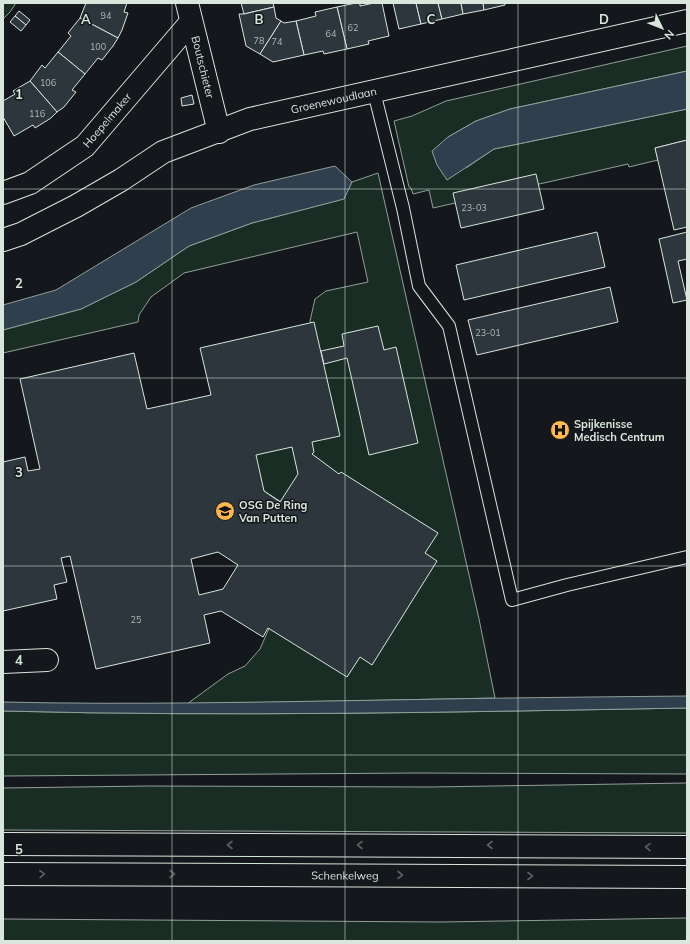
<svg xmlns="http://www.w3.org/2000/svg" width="690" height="944" font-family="Mulish,sans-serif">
  <rect width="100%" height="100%" fill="#14181c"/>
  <!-- green -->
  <g fill="#1a2d24" stroke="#939e99">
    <polygon points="3,3 16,3 10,12 3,19"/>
    <polygon points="687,46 687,71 510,109 476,121 448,137 466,168 494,149 687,109 687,140 655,148 658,160 629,167 628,164 433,208 429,190 413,194 411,188 409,187 394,121 412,116 446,101"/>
    <polygon points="378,173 479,619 495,698 187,704 228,674 245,666 260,649 271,624 283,503 261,489 254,451 339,431 310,321 315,299 326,291 368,282 357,232 184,273 151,297 139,315 138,322 3,353 3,330 81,309 136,282 189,246 252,223 343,199 352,182"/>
    <path d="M687,708v66l-270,-1 -414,3v-65c228,6 456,1 684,-3z"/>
    <polygon points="687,783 687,833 3,830 3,788 148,786 429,787"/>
    <polygon points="687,918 687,941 3,941 3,919 441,922"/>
  </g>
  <!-- water -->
  <g fill="#2f3f4d" stroke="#939e99">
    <polygon points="687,71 687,109 494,149 447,180 437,165 432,151 448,137 476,121 510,109"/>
    <polygon points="335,166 352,182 344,199 252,223 189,246 136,282 81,309 3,330 3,305 56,290 191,208 254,185"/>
    <path d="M687,696v12c-228,4 -456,9 -684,3v-9c128,3 257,0 385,-2 100,-2 199,-3 299,-4z"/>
  </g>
  <!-- building -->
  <g fill="#2c363c" stroke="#d8e6dc" fill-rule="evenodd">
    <polygon points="86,3 127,3 124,12 128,13 122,30 118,38 80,18"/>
    <polygon points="241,3 273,3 274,7 244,14"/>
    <polygon points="356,3 360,3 360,6 374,3 382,3 389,36 368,41 369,44 347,49 337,7"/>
    <polygon points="393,3 416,3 421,24 399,29"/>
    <polygon points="416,3 438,3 442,19 421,24"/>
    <polygon points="438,3 461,3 463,14 442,19"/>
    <polygon points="461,3 483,3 484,10 463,14"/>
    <polygon points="483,3 505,3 505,5 484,10"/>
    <polygon points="274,7 276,18 281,21 260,54 246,46 239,14 244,14"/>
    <polygon points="337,7 347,49 324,54 323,51 304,55 296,21 316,16 315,12"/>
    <polygon points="19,11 30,20 26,25 15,16"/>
    <polygon points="15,16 26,25 21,31 10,22"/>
    <polygon points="80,18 118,38 113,46 102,60 98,58 85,74 58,52 71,36 68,33"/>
    <polygon points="281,21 284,23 296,21 304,55 273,62 260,54"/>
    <polygon points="58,52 85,74 72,90 76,92 64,107 57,112 30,81 42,65 45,68"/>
    <polygon points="30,81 57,112 51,118 35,128 33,125 14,136 3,117 3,101 15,94 13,91"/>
    <polygon points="192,95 194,104 182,106 181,98"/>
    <polygon points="687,140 687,227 674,230 655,148"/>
    <polygon points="536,174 544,209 461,228 453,193"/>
    <polygon points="597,232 605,267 464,300 456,265"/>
    <polygon points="687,232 687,259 678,261 687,300 673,303 659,239"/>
    <polygon points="610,287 618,322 477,355 468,320"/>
    <path d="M314,322l26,114 -28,6 2,10 -2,2 27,20 2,-2 97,61 -13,20 12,8 -65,104 -12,-8 -13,20 -79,-49 -5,9 -42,-26 -17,4 6,28 -114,26 -26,-113 -9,2 6,24 -13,3 3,14 -54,12v-149l22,-5 3,14 12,-2 -20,-90 114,-26 13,56 64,-14 -11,-47zM292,447l6,27 -18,28 -16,-11 -8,-36zM218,552l20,13 -15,24 -24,6 -8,-36z"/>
    <polygon points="378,326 384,350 396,347 418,443 369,455 347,358 324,364 321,351 344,346 342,334"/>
  </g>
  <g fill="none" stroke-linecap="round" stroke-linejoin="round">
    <!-- lane casing -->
    <g stroke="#d8e6dc" stroke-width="14">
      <polyline id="lane" points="374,92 403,208 419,286 449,326 512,600 567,585 687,557"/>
    </g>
    <!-- street casing -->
    <g stroke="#d8e6dc" stroke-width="24">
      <g id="street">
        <path id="s1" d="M187,3l32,129"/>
        <path id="s2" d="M3,193l27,-10 55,-37 106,-124"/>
        <path id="s3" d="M3,240l18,-6 55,-28 45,-26 42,-28 87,-33 437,-98"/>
        <polyline points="3,662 47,660"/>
      </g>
    </g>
    <!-- secondary casing -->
    <g stroke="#d8e6dc" stroke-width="24">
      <g id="secondary">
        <polyline points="3,844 687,847"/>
        <path id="s4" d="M3,874l684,3"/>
      </g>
    </g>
    <!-- lane -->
    <use href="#lane" stroke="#14181c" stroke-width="12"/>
    <!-- street -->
    <use href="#street" stroke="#14181c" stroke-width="22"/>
    <!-- secondary -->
    <use href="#secondary" stroke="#14181c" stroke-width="22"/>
  </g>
  <!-- one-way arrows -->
  <defs><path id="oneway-chevron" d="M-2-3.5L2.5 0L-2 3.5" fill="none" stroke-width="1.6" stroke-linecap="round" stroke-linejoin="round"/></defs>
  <g stroke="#59605f">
    <use href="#oneway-chevron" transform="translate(230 845) rotate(-180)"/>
    <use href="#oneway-chevron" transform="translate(360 845) rotate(-180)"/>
    <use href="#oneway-chevron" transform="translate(490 845) rotate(-180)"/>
    <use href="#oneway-chevron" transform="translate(648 847) rotate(-179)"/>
    <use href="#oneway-chevron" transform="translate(42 874) rotate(-1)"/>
    <use href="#oneway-chevron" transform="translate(172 874)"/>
    <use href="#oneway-chevron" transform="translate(400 875)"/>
    <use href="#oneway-chevron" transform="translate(530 876)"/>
  </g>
  <!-- grid -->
  <path fill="none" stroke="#d8e6dc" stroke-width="1" stroke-opacity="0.55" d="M172,3v938M345,3v938M518,3v938M3,189h684M3,378h684M3,566h684M3,755h684"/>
  <!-- icons -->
  <defs>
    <g id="hospital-disc" transform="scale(1)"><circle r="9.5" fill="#ffb74d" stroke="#14181c"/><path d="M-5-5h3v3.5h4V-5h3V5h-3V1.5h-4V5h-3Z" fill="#111"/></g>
    <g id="school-disc" transform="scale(1)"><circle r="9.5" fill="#ffb74d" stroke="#14181c"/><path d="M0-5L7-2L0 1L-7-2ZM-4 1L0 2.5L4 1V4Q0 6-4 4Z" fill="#111"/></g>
  </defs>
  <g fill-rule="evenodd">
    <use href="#hospital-disc" x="560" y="430"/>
    <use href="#school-disc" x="225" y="511"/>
  </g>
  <g text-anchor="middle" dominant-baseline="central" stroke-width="3" stroke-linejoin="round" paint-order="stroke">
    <!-- number labels -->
    <g font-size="9" fill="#adbab4">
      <text x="106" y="15">94</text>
      <text x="353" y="27">62</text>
      <text x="331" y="33">64</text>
      <text x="259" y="40">78</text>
      <text x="277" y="41">74</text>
      <text x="98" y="46">100</text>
      <text x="48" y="82">106</text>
      <text x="37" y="113">116</text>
      <text x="474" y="207">23-03</text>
      <text x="488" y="332">23-01</text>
      <text x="136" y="619">25</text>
    </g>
    <!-- street labels -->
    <g font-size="11" fill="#d8e6dc" stroke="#14181c">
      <text stroke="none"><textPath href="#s1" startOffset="66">Boutschieter</textPath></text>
      <text stroke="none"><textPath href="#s3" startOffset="362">Groenewoudlaan</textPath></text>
      <text stroke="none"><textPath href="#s2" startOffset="129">Hoepelmaker</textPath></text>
      <text stroke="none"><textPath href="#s4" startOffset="342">Schenkelweg</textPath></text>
    </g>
    <!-- poi labels -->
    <g font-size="11" font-weight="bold" fill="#d8e6dc" stroke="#14181c" text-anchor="start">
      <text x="574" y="424">Spijkenisse<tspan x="574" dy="13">Medisch Centrum</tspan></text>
      <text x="239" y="505">OSG De Ring<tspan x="239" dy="13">Van Putten</tspan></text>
    </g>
  </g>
  <g font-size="13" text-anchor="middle" font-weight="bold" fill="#d8e6dc" stroke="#14181c" stroke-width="3" stroke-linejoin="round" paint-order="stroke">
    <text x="86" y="24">A</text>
    <text x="259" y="24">B</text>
    <text x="431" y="24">C</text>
    <text x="604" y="24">D</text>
    <text x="19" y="99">1</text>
    <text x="19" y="288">2</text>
    <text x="19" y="477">3</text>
    <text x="19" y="665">4</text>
    <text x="19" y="854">5</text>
  </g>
  <!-- border -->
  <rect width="690" height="944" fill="none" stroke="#d8e6dc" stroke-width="8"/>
  <!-- north arrow -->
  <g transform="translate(662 28) rotate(133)" stroke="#14181c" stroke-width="3" paint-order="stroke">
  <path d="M0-3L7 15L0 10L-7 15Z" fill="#d8e6dc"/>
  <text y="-6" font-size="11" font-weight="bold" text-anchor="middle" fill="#d8e6dc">N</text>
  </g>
</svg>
